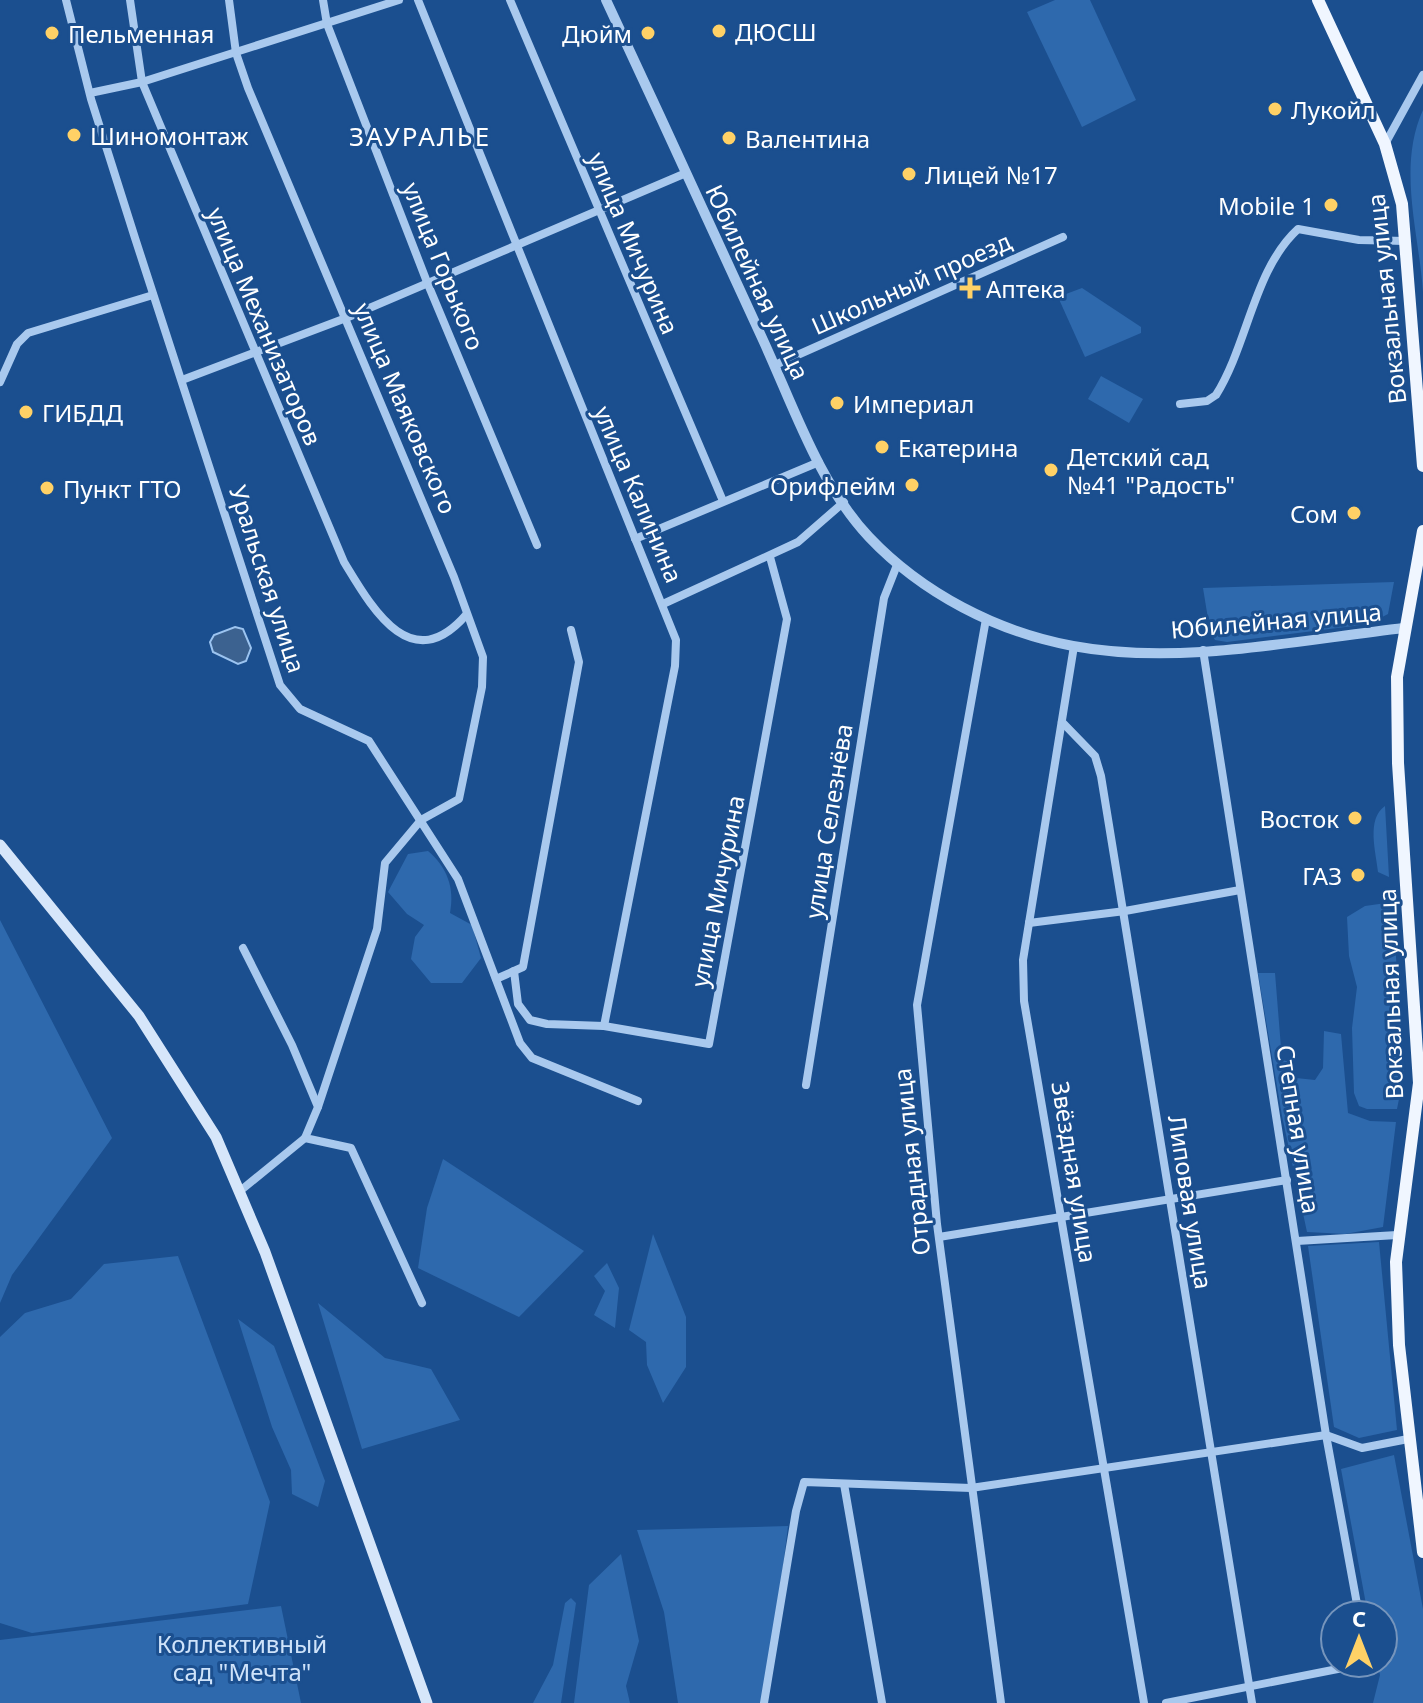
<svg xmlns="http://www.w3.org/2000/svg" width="1423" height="1703" font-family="'Noto Sans',sans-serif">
  <rect width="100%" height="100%" fill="#1b4f8f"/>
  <!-- green -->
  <g fill="#2e69ad">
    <polygon points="1055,0 1090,0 1136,100 1082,127 1027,12"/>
    <path d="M1423,110v182c-4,-59 -26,-125 0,-182z"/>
    <polygon points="1082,288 1141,327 1141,333 1085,357 1058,297"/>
    <polygon points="1101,376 1143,399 1129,423 1088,399"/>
    <polygon points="1394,582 1388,614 1369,624 1227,642 1215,640 1210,631 1203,588"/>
    <path d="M1385,806l4,71 -11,-5c-2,-20 -12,-53 7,-66z"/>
    <path d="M428,851c19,16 27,37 22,62l22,12 9,33 -19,25h-31l-20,-24 4,-22 9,-12 -17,-11 -19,-22 20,-38z"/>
    <polygon points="1386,903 1393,913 1404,1074 1397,1109 1367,1109 1359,1106 1354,1093 1352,1028 1357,987 1349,956 1347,917 1365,906"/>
    <polygon points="0,920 112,1138 12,1275 0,1303"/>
    <polygon points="1258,973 1275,973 1282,1060 1294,1063 1296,1078 1315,1080 1323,1068 1324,1031 1341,1034 1348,1113 1370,1121 1396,1122 1383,1227 1345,1234 1307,1232 1282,1116"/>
    <polygon points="443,1159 584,1251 519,1317 418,1268 427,1208"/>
    <polygon points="653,1234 686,1317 686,1367 663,1403 647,1365 646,1342 629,1330"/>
    <polygon points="1379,1242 1397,1430 1359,1438 1334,1427 1308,1246"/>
    <polygon points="178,1256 270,1502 248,1604 32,1633 0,1623 0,1337 25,1313 71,1299 104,1264"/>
    <polygon points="607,1263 619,1288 615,1328 594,1315 605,1291 594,1276"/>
    <polygon points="318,1303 385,1358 431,1369 460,1420 362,1449"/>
    <polygon points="238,1319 274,1346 325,1481 318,1507 292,1494 291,1470 272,1427"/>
    <polygon points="1394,1455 1423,1609 1423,1703 1373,1703 1380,1675 1377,1663 1383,1663 1383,1615 1368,1615 1341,1469"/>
    <polygon points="788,1526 766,1703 678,1703 664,1612 637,1530"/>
    <polygon points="621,1554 639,1641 626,1686 630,1703 574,1703 589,1585"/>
    <polygon points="571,1598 576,1603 561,1703 533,1703 553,1665 565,1603"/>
    <polygon points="281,1606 301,1703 0,1703 0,1640"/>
  </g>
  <!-- water -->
  <polygon fill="#3c6290" stroke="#9cc4f0" stroke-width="2" points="235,627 243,629 251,648 246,661 238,664 213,652 210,642 214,635"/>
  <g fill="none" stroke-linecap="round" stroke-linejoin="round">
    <!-- minor -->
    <g stroke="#a9c9ee" stroke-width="8">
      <polyline points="66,0 91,99 135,238 280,685 300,709 369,741 458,879 520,1043 532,1058 638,1101"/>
      <path d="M130,0l12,82 202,480c28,46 67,116 122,53"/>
      <polyline points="229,0 236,53 248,88 454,577 483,657 482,687 459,799 421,820 385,863 377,929 318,1107"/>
      <polyline points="323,0 327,24 427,282 537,545"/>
      <polyline points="418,0 676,640 675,666 604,1026"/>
      <polyline points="510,0 723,501"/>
      <polyline points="90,93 142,82 399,0"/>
      <polyline points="1385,144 1423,75"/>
      <polyline points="775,365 1063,237"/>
      <polyline points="182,380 346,318 686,173"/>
      <polyline points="0,382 17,344 28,333 153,295"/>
      <path d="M1180,404l27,-3 9,-6c32,-51 38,-126 82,-166l61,11 47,1"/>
      <polyline points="635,539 819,462"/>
      <polyline points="663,604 798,542 844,502"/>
      <polyline points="986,619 917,1005 937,1224 1001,1703"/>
      <polyline points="1074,646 1023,960 1024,1001 1144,1703"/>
      <polyline points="1203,650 1326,1435 1359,1615"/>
      <polyline points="1062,722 1095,756 1101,776 1252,1703"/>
      <polyline points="1029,923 1125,911 1240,890"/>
      <polyline points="243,948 292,1045 318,1107 305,1138 351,1148 422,1303"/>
      <polyline points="514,971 518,1004 530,1020 547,1024 604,1026 709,1044 787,619 770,557"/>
      <polyline points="496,979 523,967 579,662 571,630"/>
      <polyline points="806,1085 884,598 897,565"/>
      <polyline points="240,1191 305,1138"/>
      <polyline points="939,1237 1287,1180"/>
      <polyline points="1297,1241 1397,1235"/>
      <polyline points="844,1484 882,1703"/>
      <polyline points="764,1703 796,1511 804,1482 971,1488 1326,1435 1362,1448 1408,1439"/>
      <polyline points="1166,1703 1368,1663"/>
    </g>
    <!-- tertiary -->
    <path stroke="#a9c9ee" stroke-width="10" d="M606,0c53,113 105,227 157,340 30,65 56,144 106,197 53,56 128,95 204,109 107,20 224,-6 331,-18"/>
    <!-- secondary -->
    <polyline stroke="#d6e6fa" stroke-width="11" points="0,845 139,1016 216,1137 265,1252 427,1703"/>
    <!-- primary -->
    <g stroke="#f0f6ff" stroke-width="12">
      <polyline points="1318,0 1385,144 1402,204 1423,466"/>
      <polyline points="1423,531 1397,677 1398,763 1419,1083 1396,1262 1399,1345 1423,1552"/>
    </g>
  </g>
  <!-- markers -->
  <g fill="#ffd166" stroke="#1b4f8f" stroke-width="3">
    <circle cx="719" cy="31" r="8"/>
    <circle cx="52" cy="33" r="8"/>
    <circle cx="648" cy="33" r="8"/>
    <circle cx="1275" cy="109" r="8"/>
    <circle cx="74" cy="135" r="8"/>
    <circle cx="729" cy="138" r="8"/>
    <circle cx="909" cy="174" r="8"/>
    <circle cx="1331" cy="205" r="8"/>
    <path d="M966 276h8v8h8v8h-8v8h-8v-8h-8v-8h8z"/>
    <circle cx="837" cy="403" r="8"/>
    <circle cx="26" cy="412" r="8"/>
    <circle cx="882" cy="447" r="8"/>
    <circle cx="1051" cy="470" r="8"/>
    <circle cx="912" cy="485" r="8"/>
    <circle cx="47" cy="488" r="8"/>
    <circle cx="1354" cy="513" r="8"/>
    <circle cx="1355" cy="818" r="8"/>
    <circle cx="1358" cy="875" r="8"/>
  </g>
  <g text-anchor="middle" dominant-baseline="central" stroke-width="6" stroke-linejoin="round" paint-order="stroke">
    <!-- poi labels -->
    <g font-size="24" fill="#fff" stroke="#1b4f8f" text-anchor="start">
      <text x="735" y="31">ДЮСШ</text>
      <text x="68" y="33">Пельменная</text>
      <text x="632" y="33" text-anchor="end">Дюйм</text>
      <text x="1291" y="109">Лукойл</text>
      <text x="90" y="135">Шиномонтаж</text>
      <text x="745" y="138">Валентина</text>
      <text x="925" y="174">Лицей №17</text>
      <text x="1315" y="205" text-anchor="end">Mobile 1</text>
      <text x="986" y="288">Аптека</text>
      <text x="853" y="403">Империал</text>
      <text x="42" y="412">ГИБДД</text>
      <text x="898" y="447">Екатерина</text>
      <text x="1067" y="456">Детский сад<tspan x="1067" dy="28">№41 "Радость"</tspan></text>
      <text x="896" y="485" text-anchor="end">Орифлейм</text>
      <text x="63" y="488">Пункт ГТО</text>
      <text x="1338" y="513" text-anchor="end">Сом</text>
      <text x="1339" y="818" text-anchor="end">Восток</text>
      <text x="1342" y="875" text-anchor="end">ГАЗ</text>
    </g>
    <!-- street labels -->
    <g font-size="24" fill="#fff" stroke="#1b4f8f">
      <text transform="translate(634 243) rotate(67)">улица Мичурина</text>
      <text transform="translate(444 266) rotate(68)">улица Горького</text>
      <text transform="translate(758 282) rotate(65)">Юбилейная улица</text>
      <text transform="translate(911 283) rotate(-24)">Школьный проезд</text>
      <text transform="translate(1386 299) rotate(-96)">Вокзальная улица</text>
      <text transform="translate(265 326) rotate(67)">улица Механизаторов</text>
      <text transform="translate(406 408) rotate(67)">улица Маяковского</text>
      <text transform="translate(639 494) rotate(67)">улица Калинина</text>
      <text transform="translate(268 579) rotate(72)">Уральская улица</text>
      <text transform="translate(1276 620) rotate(-5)">Юбилейная улица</text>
      <text transform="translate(828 821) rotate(-81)">улица Селезнёва</text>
      <text transform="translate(717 891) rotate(-79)">улица Мичурина</text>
      <text transform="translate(1390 994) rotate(-92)">Вокзальная улица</text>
      <text transform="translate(1299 1129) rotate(81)">Степная улица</text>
      <text transform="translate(911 1162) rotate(-96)">Отрадная улица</text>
      <text transform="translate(1075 1172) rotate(81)">Звёздная улица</text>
      <text transform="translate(1191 1202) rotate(81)">Липовая улица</text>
    </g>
    <!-- park labels -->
    <g font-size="24" fill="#cfe3fa" stroke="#1b4f8f">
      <text x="242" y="1643">Коллективный<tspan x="242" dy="28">сад "Мечта"</tspan></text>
    </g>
    <!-- neighbourhood labels -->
    <g font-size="26" letter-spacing="2" fill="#fff" stroke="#1b4f8f">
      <text x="420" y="136">ЗАУРАЛЬЕ</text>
    </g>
  </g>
  <!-- north arrow -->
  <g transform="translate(1359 1639)"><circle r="38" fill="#1b4f8f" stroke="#7695bc" stroke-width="2"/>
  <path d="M0-6L14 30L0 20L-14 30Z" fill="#ffd166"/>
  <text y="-12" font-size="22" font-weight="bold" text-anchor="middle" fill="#ffffff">С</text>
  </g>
</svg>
